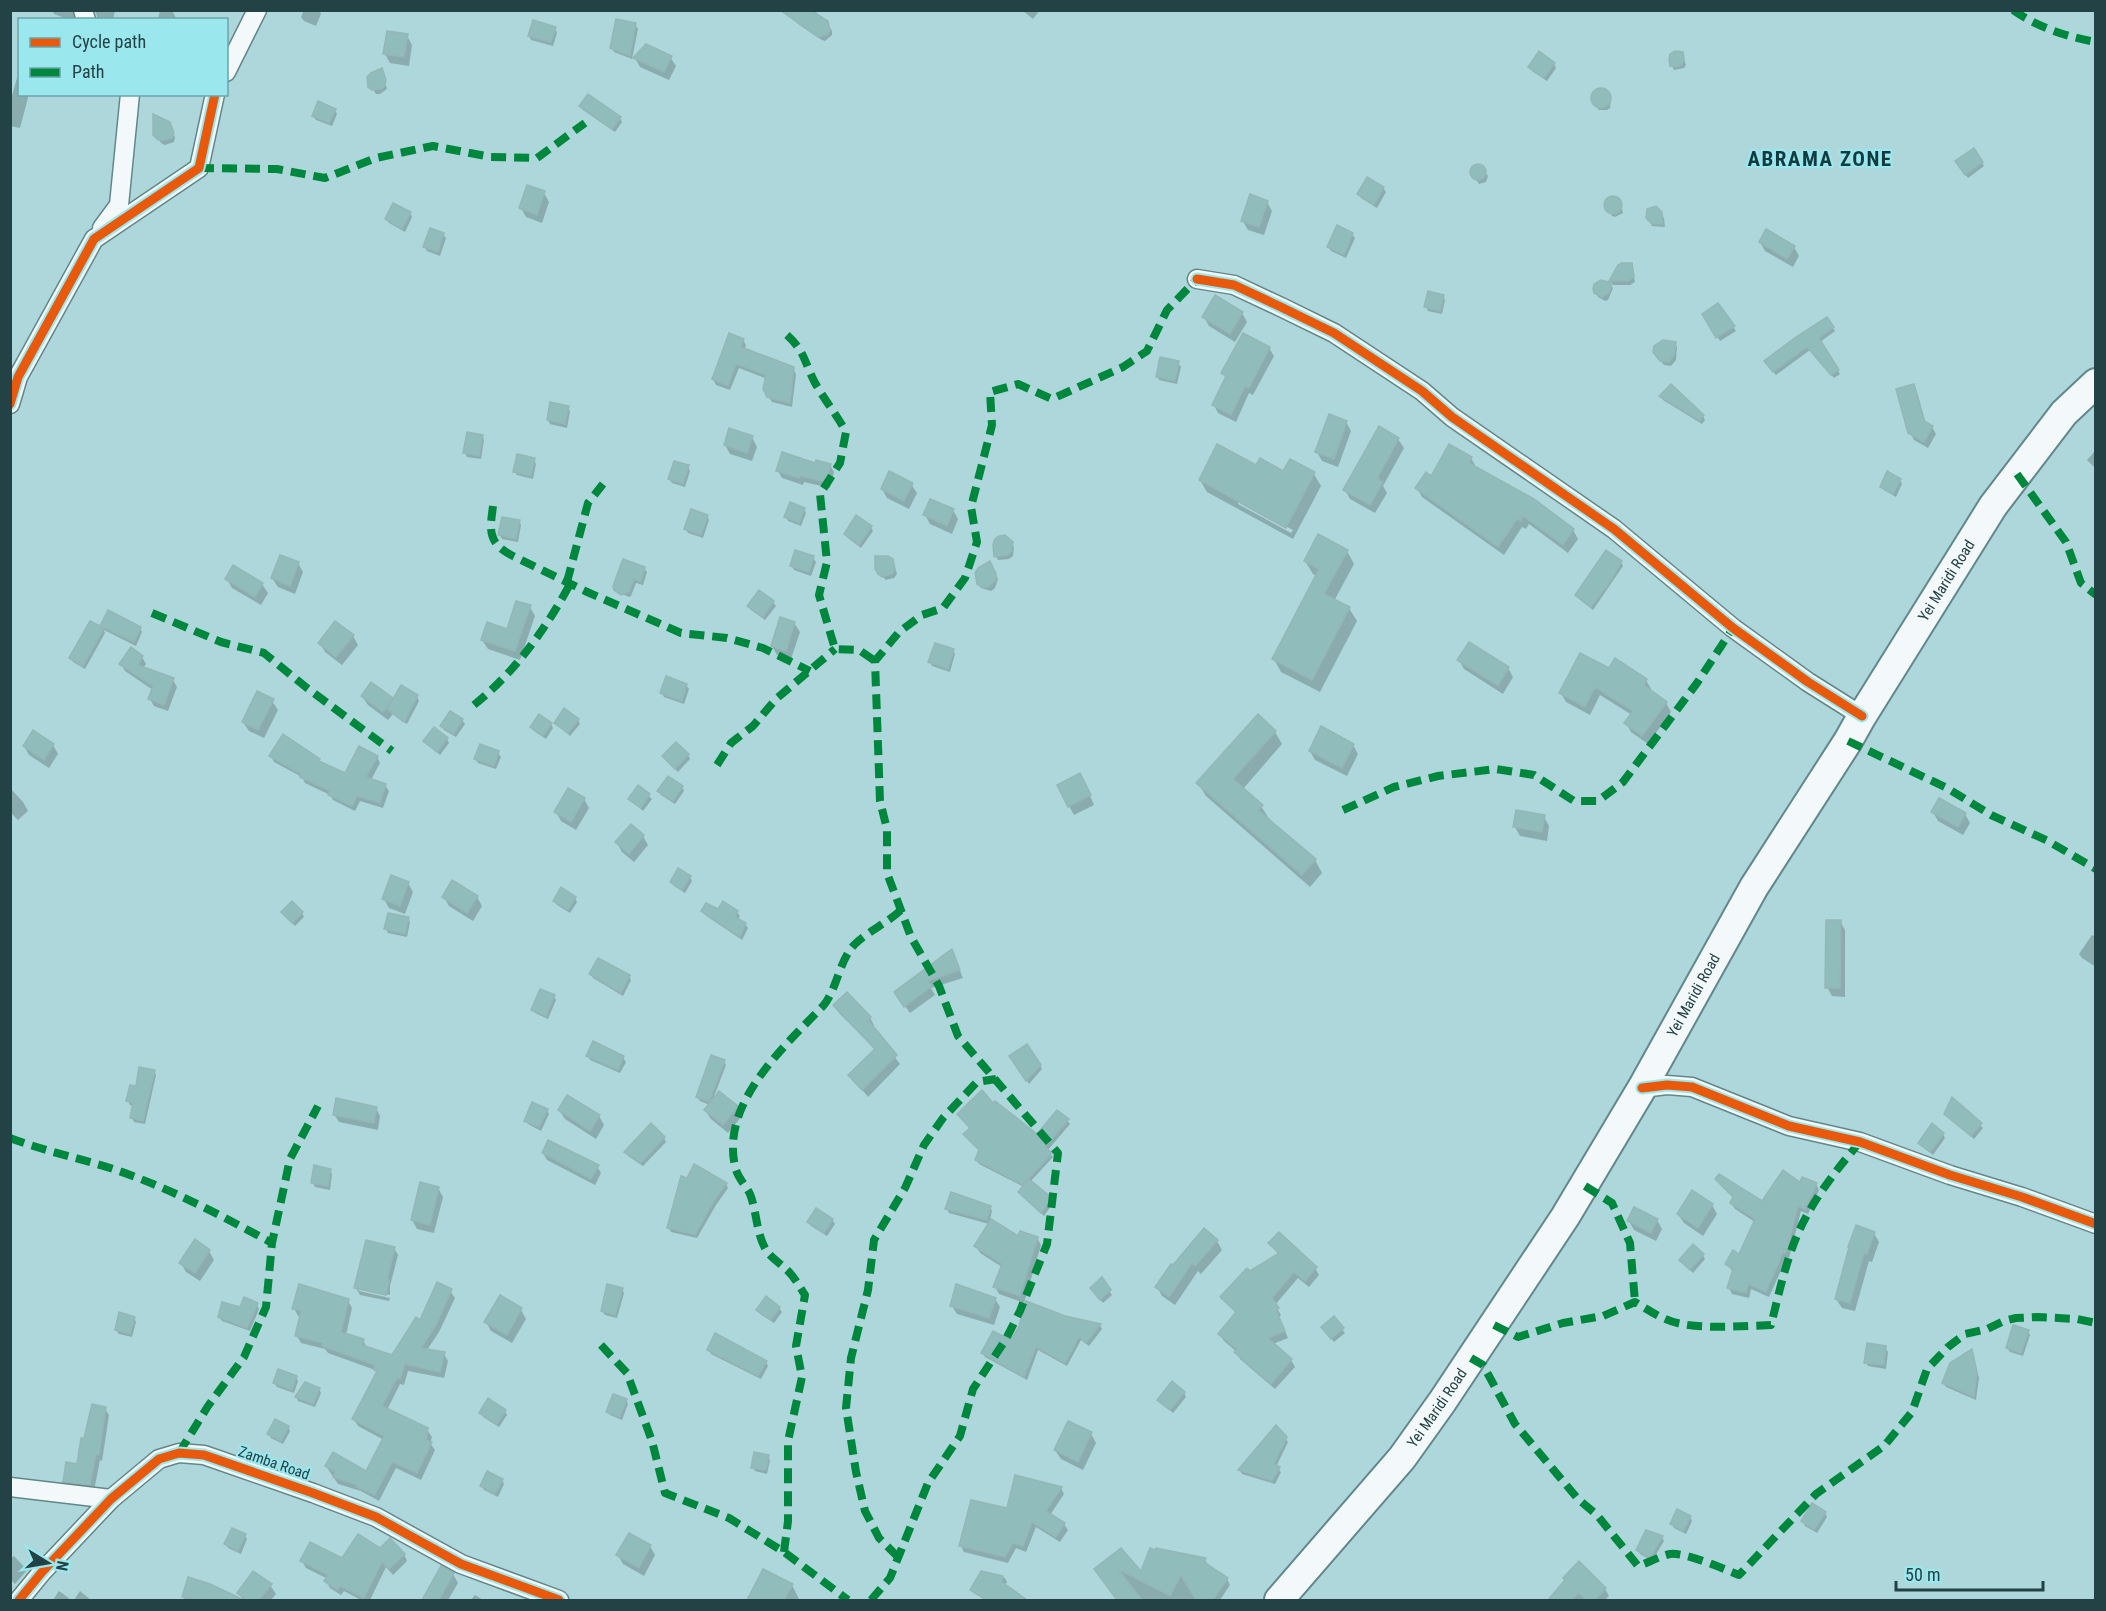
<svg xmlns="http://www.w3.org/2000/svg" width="2106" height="1611" font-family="'Roboto Condensed',sans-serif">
  <rect width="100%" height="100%" fill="#add7db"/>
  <!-- shadow -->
  <g fill="#0003" fill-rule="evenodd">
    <polygon points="52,10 81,10 77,20 70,20 54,14"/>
    <polygon points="95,10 115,10 113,20 98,20"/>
    <polygon points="160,10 172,10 177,20 158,20"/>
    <polygon points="304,10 319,10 321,14 316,26 304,21 301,17"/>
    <polygon points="798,10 816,10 817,17 827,23 832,31 832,35 825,41 822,40 798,24 795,20"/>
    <polygon points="1022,10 1040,10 1033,19"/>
    <polygon points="635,25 638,29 632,59 614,52 612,47"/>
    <polygon points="555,29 557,33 553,46 531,40 529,36"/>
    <polygon points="407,36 412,45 409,66 390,63 385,54"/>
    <polygon points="1682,53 1686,65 1684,68 1674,70 1672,66"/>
    <polygon points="670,57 676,66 669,80 640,67 635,58"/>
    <polygon points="1554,64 1556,68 1547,81 1532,71 1530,67"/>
    <polygon points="20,67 20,94 29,94 20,128 10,126 10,103"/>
    <polygon points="383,74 387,89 380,94 376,94 368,82"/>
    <polygon points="1597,91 1605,91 1611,99 1610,108 1607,110 1599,110 1593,102 1592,98"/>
    <polygon points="581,106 620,118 622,122 615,132 583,110"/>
    <polygon points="335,110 337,114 332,126 316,120 313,116"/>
    <polygon points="172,128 175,138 174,142 165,145 161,143 155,134"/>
    <polygon points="1982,163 1984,166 1968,178 1959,166"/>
    <polygon points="1480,166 1488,176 1486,182 1479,184 1472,174 1474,168"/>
    <polygon points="1383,188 1386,192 1377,208 1361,198 1359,194"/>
    <polygon points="544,193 549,202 542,223 526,217 521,208"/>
    <polygon points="1614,198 1620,202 1623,213 1615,217 1612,216 1606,204 1607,201"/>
    <polygon points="1267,202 1272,211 1264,235 1248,230 1243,221"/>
    <polygon points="1659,210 1664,218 1665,227 1652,226 1650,221"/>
    <polygon points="410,213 412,217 405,232 389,223 386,219"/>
    <polygon points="443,234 446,238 440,256 427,251 425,247"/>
    <polygon points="1352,234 1355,238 1346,258 1331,251 1329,247"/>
    <polygon points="1760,242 1794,247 1799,256 1793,267 1765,251"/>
    <polygon points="1631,264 1635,282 1630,285 1611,285 1613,288 1608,300 1605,301 1598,297 1596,293 1601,282 1613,285 1611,281 1619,266"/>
    <polygon points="1443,296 1445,300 1442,314 1428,311 1426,307"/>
    <polygon points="1717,305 1736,331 1720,341 1704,315"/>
    <polygon points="1242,313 1247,322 1235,342 1209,326 1204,317"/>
    <polygon points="1827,319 1835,331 1820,342 1840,374 1834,378 1810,350 1776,375 1768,365"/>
    <polygon points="743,340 746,345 744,350 793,369 796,374 792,407 772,402 764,388 767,379 739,368 730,390 716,385 713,379"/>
    <polygon points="1675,343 1677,347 1676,360 1671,366 1664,365 1657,356"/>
    <polygon points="1269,348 1274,356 1253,395 1249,393 1236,422 1218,413 1214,405 1226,379 1223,373"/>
    <polygon points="1178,363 1181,367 1177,384 1159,380 1157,376"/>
    <polygon points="1913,385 1917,392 1926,424 1932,427 1936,434 1928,448 1914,440 1910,432"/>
    <polygon points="1661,396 1703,416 1705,420 1702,424 1663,400"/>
    <polygon points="568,407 570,411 567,428 550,424 548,420"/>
    <polygon points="1346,422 1351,431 1338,467 1322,461 1317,452"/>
    <polygon points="482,436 484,440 481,459 467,457 465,453"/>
    <polygon points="752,437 757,447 752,461 730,454 725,445"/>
    <polygon points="1398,439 1404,448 1383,486 1387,493 1375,513 1350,499 1345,490"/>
    <polygon points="2095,451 2096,452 2096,469 2087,460"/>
    <polygon points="1471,458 1477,469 1573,530 1578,539 1568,553 1529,524 1526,529 1522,527 1504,555 1422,497 1417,488"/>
    <polygon points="534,460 536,464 533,479 517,475 515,471"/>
    <polygon points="816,465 830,465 834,472 830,488 804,482 803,485 782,478 778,471"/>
    <polygon points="688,467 690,471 685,487 672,483 669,479"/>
    <path d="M1257,467l27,6 30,1 7,12 -28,53 -86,-47 -7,-12zM1238,500l55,30 -2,3 -53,-29z"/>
    <polygon points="1900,480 1902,484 1896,497 1884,490 1881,486"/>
    <polygon points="911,484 917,493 909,509 887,498 882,489"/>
    <polygon points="804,509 806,513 801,526 788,521 786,517"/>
    <polygon points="953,510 958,519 952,534 930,524 925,515"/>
    <polygon points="707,516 709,520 703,538 688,533 686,529"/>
    <polygon points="519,521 521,525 518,542 502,539 500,535"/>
    <polygon points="871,527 873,531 861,548 848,538 845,534"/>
    <polygon points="1009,539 1014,547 1013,556 1009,559 998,560 996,556"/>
    <polygon points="1347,551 1354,564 1334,601 1349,608 1357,621 1320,692 1281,672 1274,659 1317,576 1313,574 1305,561"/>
    <polygon points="813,558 816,562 811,576 794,570 792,566"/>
    <polygon points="892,560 897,574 894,578 886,580 879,573"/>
    <polygon points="1621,562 1623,566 1593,610 1579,599 1577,595"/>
    <polygon points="298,563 303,572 295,594 278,587 272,578"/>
    <polygon points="989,563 998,579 995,588 991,591 981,588 976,579"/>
    <polygon points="234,567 262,584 268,593 261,605 232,588 227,579"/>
    <polygon points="644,568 647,572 643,585 636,583 631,596 629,597 618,592"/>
    <polygon points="773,602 776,606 765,620 751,610 749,606"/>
    <polygon points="530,607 535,616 520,660 488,649 482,640 508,631"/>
    <polygon points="794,623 800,632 791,659 777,655 772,646"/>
    <polygon points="102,626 140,628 142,632 136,646 104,630"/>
    <polygon points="103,629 105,633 85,669 73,662 71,658"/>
    <polygon points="353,636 358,645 342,665 325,652 320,643"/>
    <polygon points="953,650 955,654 950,672 932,666 930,662"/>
    <polygon points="142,657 146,664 143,668 173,680 177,687 168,711 154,706 150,699 153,690 125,671 121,664"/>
    <polygon points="1459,660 1508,668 1513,677 1503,694 1464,669"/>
    <polygon points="1609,670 1646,680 1651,689 1650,691 1666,703 1671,712 1648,744 1631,732 1626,723 1632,715 1600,695 1590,715 1566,702 1561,693"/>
    <polygon points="686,685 689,689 684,704 664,697 662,693"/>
    <polygon points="362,696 392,699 393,702 417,697 419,701 407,724 393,714 388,720 368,705"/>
    <polygon points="272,701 278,710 264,738 249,731 243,722"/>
    <polygon points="462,720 465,724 456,737 444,730 442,726"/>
    <polygon points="578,720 580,724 570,736 556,723"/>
    <polygon points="551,724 553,728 546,739 534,731 532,727"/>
    <polygon points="1275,732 1282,744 1243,789 1261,806 1269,819 1268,820 1315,860 1322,873 1310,887 1206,796 1198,783"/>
    <polygon points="447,739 449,743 440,755 425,741"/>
    <polygon points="53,745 58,754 49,768 29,755 24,746"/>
    <polygon points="1353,745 1358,754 1347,776 1315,760 1310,751"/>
    <polygon points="498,753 501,757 496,769 478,763 476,759"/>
    <polygon points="688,755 690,759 678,772 664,757"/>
    <polygon points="271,756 319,760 322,764 346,775 377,757 380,763 371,780 385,785 389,791 383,808 360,801 355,811 333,800 330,795 305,783 302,777 274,762"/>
    <polygon points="1085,784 1094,805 1074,815 1069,806"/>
    <polygon points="638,787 652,799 643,811 630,799"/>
    <polygon points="682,787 684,791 675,804 661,795 659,791"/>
    <polygon points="10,788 23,802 28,811 18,820 10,812"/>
    <polygon points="584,799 589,808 576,830 561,821 556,812"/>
    <polygon points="1933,812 1965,814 1970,823 1963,835 1938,821"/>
    <polygon points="1544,817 1549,826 1547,841 1520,836 1515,827"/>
    <polygon points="631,826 643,836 648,845 634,862 622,852 617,843"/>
    <polygon points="690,877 692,881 685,893 674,886 672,882"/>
    <polygon points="408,883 413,892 405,914 389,908 384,899"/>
    <polygon points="444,897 477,897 482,906 473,921 449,906"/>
    <polygon points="575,898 577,902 570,913 557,905 555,901"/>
    <polygon points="724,903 737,912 740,916 737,920 745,924 748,928 742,940 705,915 703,911 718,911"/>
    <polygon points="302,913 304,917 295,926 286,916"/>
    <polygon points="408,918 410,922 407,937 388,933 386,929"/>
    <polygon points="1840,921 1845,930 1845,997 1832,996 1827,987"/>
    <polygon points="2092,935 2096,937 2096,967 2082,958 2079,954"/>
    <polygon points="952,951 963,978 931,988 935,995 910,1013 900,999"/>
    <polygon points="591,974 629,976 631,980 623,996 593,978"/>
    <polygon points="554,996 556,1000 548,1019 535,1013 533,1010"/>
    <polygon points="835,1005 870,1018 874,1025 872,1028 900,1064 868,1097 850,1075 876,1050 839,1013"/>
    <polygon points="594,1043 623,1058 626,1062 620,1073 590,1060 588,1056"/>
    <polygon points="1011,1057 1040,1065 1042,1069 1029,1084"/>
    <polygon points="724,1061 726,1065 713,1099 737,1107 742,1116 728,1133 711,1119 705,1110 710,1105 700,1101 697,1097"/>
    <polygon points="154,1071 156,1075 145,1124 134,1122 132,1118 134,1106 130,1105 128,1101"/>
    <polygon points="1952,1100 1983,1128 1974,1139 1946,1114"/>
    <polygon points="993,1105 1037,1136 1067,1120 1070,1124 1047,1151 1053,1157 1030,1182 1053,1203 1044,1216 1022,1196 1024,1187 979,1164 977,1160 980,1151 965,1135"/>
    <polygon points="376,1108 380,1116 378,1130 339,1122 334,1114"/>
    <polygon points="547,1110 549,1114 541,1131 528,1124 526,1120"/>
    <polygon points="559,1110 599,1116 604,1125 596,1139 565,1119"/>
    <polygon points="1943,1134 1945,1138 1933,1155 1919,1143"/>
    <polygon points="664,1138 666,1142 643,1166 628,1156 626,1152"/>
    <polygon points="543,1153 597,1166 601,1173 595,1185 547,1160"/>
    <polygon points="695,1166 726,1184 728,1188 716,1205 697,1238 671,1232 669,1228"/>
    <polygon points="330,1170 332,1174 330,1190 315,1187 313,1183"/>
    <polygon points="1717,1179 1762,1203 1800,1184 1816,1184 1819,1190 1808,1214 1801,1211 1789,1258 1787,1257 1769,1297 1751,1289 1749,1298 1732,1294 1729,1288 1733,1272 1727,1264 1739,1256 1755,1222 1735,1209 1731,1203 1734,1199"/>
    <polygon points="438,1188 443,1197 434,1233 417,1229 412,1220"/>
    <polygon points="1712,1205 1717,1214 1703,1236 1684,1223 1678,1214"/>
    <polygon points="990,1207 992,1211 990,1220 1018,1238 1037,1238 1041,1245 1024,1303 999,1294 995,1287 1002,1267 980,1253 976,1246 989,1224 949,1213 947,1209"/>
    <polygon points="832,1220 835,1224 827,1236 811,1226 809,1222"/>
    <polygon points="1657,1220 1662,1229 1656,1241 1634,1230 1629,1221"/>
    <polygon points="1874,1233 1879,1242 1872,1262 1869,1261 1855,1311 1842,1308 1836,1299"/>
    <polygon points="1217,1241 1222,1250 1201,1274 1198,1271 1175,1305 1162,1296 1157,1287 1173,1267"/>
    <polygon points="1270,1243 1315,1268 1319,1275 1309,1287 1298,1278 1275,1305 1281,1315 1279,1317 1288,1338 1273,1344 1291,1360 1295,1367 1275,1389 1240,1359 1237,1352 1224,1341 1220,1334 1237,1314 1222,1297 1249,1273 1279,1255"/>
    <polygon points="394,1248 398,1255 390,1286 390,1295 359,1288 359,1291 390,1298 389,1301 360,1295 356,1288"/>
    <polygon points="209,1251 214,1260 200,1281 186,1272 181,1263"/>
    <polygon points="1703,1255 1705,1259 1693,1273 1681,1260"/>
    <polygon points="1101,1280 1112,1295 1103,1303 1094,1292"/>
    <polygon points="622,1289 624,1293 617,1318 605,1315 602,1311"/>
    <polygon points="450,1291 455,1298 439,1332 427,1350 444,1354 448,1361 444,1378 408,1371 404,1385 400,1384 387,1410 427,1430 432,1437 430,1443 435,1450 421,1480 396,1468 379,1501 361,1491 338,1484 326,1466 367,1473 384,1440 358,1426 354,1419 378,1374 375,1370 328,1353 325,1349 301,1343 297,1336 301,1317 298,1316 294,1308 348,1301 352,1308 346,1335 363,1340 367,1348 393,1357 421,1322"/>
    <polygon points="500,1297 521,1310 526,1319 512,1343 491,1331 486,1322"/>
    <polygon points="995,1299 1000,1307 994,1325 957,1314 952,1306"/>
    <polygon points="257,1305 259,1309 250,1331 222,1321 219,1317"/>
    <polygon points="779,1308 782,1312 774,1323 760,1314 758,1310"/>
    <polygon points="1065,1317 1100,1325 1102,1329 1089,1346 1081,1340 1067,1366 1038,1350 1027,1380 985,1357 983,1353 1012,1342"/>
    <polygon points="134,1318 136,1322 132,1337 119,1334 116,1330"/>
    <polygon points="1333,1318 1345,1333 1334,1342 1325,1331"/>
    <polygon points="2028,1331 2030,1335 2023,1356 2010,1352 2007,1348"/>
    <polygon points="1885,1348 1888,1352 1886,1369 1868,1366 1866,1362"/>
    <polygon points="709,1350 766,1362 768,1366 761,1379 711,1354"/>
    <polygon points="1971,1351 1979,1378 1976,1400 1946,1387 1943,1383"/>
    <polygon points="296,1377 298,1381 294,1393 277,1387 274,1383"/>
    <polygon points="319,1389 321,1393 315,1407 298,1401 296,1397"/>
    <polygon points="1184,1393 1186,1397 1173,1413 1159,1400"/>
    <polygon points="626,1400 628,1404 622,1420 610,1415 608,1411"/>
    <polygon points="105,1409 109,1415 102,1461 100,1460 94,1491 68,1488 64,1482 78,1466 85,1440"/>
    <polygon points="505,1411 507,1415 499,1427 483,1417 481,1413"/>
    <polygon points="288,1427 290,1431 283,1444 271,1438 269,1434"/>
    <polygon points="1091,1434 1096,1443 1083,1470 1061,1459 1055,1450"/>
    <polygon points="1285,1438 1288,1442 1276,1467 1281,1472 1275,1484 1242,1474 1240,1470"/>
    <polygon points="768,1456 770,1460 767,1474 755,1471 753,1467"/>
    <polygon points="502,1480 504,1484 498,1497 484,1490 481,1486"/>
    <polygon points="1061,1488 1064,1494 1050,1515 1064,1524 1068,1530 1060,1542 1036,1527 1026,1552 1016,1548 1008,1563 964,1552 961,1546 1008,1510"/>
    <polygon points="1825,1513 1827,1517 1817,1533 1805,1526 1803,1522"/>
    <polygon points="1690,1517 1692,1521 1686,1534 1674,1528 1672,1524"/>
    <polygon points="245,1536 247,1539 241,1554 228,1548 226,1544"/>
    <polygon points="1662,1537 1664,1541 1652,1561 1640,1554 1638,1550"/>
    <polygon points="650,1546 655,1555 644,1576 623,1564 618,1555"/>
    <polygon points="380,1550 404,1554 407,1561 393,1575 386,1567 370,1600 361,1600 344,1591 341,1595 330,1588 326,1581 328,1579 306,1568 302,1561 342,1560"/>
    <polygon points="1121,1550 1141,1574 1205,1560 1208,1565 1227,1579 1230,1585 1220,1600 1208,1600 1192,1594 1197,1600 1118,1600 1099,1575"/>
    <polygon points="14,1556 27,1570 15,1584 10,1579 10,1559"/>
    <polygon points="441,1568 453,1574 458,1583 448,1600 423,1600"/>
    <polygon points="764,1571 792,1585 799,1599 798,1600 749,1600"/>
    <polygon points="982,1573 1005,1578 1007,1582 995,1600 985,1600 974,1593 971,1590"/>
    <polygon points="1566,1581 1605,1589 1609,1596 1605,1600 1550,1600"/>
    <polygon points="270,1585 276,1594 271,1600 243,1600 239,1593"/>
    <polygon points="59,1591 70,1599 71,1600 53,1600"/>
    <polygon points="80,1591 91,1600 74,1600"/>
    <polygon points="475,1595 483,1600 471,1600"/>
    <polygon points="183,1597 231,1599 230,1600 186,1600"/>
  </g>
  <!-- building -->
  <g fill="#90bdbc" stroke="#95b6b6" stroke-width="1.5">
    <polygon points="780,10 810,10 828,21 830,31 827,35 818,37"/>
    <polygon points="616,19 636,23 630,56 610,48"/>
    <polygon points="533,20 556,27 551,42 528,36"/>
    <polygon points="387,31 408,34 404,57 383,54"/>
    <polygon points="646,44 672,56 664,72 633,58"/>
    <polygon points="1539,51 1555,63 1544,78 1528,67"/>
    <polygon points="1675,51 1683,52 1684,60 1682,64 1678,67 1670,66 1669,59 1670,54"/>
    <polygon points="382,68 386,80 385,85 382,89 372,90 368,87 367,77 371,73"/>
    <circle cx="1601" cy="98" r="10"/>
    <polygon points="588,94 621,117 612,129 579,106"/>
    <polygon points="318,101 336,109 329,123 312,116"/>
    <polygon points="153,114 170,122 174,133 172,138 162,141 157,139 153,135"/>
    <polygon points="1974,148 1983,162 1965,175 1955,161"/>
    <circle cx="1478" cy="172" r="8"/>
    <polygon points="1367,177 1384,187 1374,205 1357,194"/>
    <polygon points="527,185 545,191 537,215 519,208"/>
    <polygon points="1250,194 1268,201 1259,227 1241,221"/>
    <circle cx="1613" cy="205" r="9"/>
    <polygon points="393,203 411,212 402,229 385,219"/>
    <polygon points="1656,206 1662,212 1663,224 1652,224 1646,218 1647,209"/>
    <polygon points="1337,225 1353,233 1344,255 1327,247"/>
    <polygon points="430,228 444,233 438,252 423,247"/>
    <polygon points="1766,229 1795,246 1787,259 1759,242"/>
    <polygon points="1622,263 1632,263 1634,277 1628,281 1609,281 1618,265"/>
    <polygon points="1601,280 1612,283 1609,293 1602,297 1594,293 1593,289 1594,284"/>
    <polygon points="1428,291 1444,295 1440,311 1424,307"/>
    <polygon points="1215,295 1243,312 1230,334 1202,317"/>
    <polygon points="1718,303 1735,326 1716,338 1702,314"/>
    <polygon points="1827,317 1834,327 1819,338 1839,370 1831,375 1807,347 1773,372 1764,361 1796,337"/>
    <polygon points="729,333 744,339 741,347 794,367 790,403 767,397 763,389 766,375 736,364 728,386 712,379"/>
    <polygon points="1243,333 1270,347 1249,388 1245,386 1231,415 1212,405 1226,376 1221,373"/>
    <polygon points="1663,340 1676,342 1674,355 1669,362 1660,361 1653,352 1654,346"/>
    <polygon points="1160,357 1179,361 1175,381 1156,377"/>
    <polygon points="1671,384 1704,415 1700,421 1659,396"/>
    <polygon points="1914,384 1924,421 1933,426 1924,442 1908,433 1896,389"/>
    <polygon points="550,402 569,406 565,424 547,420"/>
    <polygon points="1329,414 1347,421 1334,459 1315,452"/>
    <polygon points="1379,426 1399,438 1377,479 1383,482 1370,505 1343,490"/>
    <polygon points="729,428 753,436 747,453 724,445"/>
    <polygon points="467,432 483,435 479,456 463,453"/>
    <polygon points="1217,444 1256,465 1260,458 1283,471 1290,459 1315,472 1286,528 1199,480"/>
    <polygon points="1449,444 1472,457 1469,463 1534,499 1574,529 1563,545 1523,516 1521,521 1517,519 1498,547 1415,488 1426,472 1431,476"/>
    <polygon points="782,452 815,463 816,460 831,464 826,482 800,476 799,478 776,471"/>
    <polygon points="517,454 535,458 531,476 513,472"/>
    <polygon points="674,461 689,465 683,484 668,479"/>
    <polygon points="889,471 913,483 904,501 881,489"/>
    <polygon points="1887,471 1901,479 1893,494 1880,487"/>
    <polygon points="930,499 954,509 947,526 923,515"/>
    <polygon points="790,502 805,508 799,523 784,517"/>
    <polygon points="691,509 708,515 701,535 684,529"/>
    <polygon points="856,515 872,526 859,545 844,534"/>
    <polygon points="502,517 520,520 516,539 498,535"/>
    <polygon points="1318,534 1348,550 1324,594 1350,607 1312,680 1272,659 1319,569 1304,561"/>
    <polygon points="1005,535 1013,542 1011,552 1007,555 994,557 993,544 995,539 999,536"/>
    <polygon points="795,550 814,556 809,572 790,566"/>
    <polygon points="1606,550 1622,561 1610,582 1591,607 1575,595"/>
    <polygon points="280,555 299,562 290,586 271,578"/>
    <polygon points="875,556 888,556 893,559 895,569 892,574 882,577 878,574 875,569"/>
    <polygon points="623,559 645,567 641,582 634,579 629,592 621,595 614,590 613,586"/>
    <polygon points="990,561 996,574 996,580 988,587 982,587 977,584 975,573 978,568"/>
    <polygon points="233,565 263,583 255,597 225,579"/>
    <polygon points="759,590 774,601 763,617 747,606"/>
    <polygon points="516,601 531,605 515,651 481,640 487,622 507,629"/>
    <polygon points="108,610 141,627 134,642 100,626"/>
    <polygon points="780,617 795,622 786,651 771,646"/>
    <polygon points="90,621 104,628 83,666 69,658"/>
    <polygon points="335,621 354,635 336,657 318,643"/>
    <polygon points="1469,642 1509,667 1498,686 1457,660"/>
    <polygon points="935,643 954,649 948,669 928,662"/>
    <polygon points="131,647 143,656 138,665 174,678 164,705 148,699 153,686 119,664"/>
    <polygon points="1580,653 1609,668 1615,658 1647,679 1644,685 1667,702 1642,736 1624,723 1633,711 1595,687 1585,707 1559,693"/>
    <polygon points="666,676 687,684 682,701 660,693"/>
    <polygon points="371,682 393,698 383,712 361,696"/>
    <polygon points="401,685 418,695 404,722 387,709"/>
    <polygon points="257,691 274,699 258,730 242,722"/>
    <polygon points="564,708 579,719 568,733 554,723"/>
    <polygon points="450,711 463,719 454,734 440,726"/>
    <polygon points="539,714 552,723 543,736 530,727"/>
    <polygon points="1258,714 1276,731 1233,779 1263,805 1258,810 1316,859 1302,875 1196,783"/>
    <polygon points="1321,726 1354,744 1342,768 1309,751"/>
    <polygon points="434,727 448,738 437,752 423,741"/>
    <polygon points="33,730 54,744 44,760 23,746"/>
    <polygon points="283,734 320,759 319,761 345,773 359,746 378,756 366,777 386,784 380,803 357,796 352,806 328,795 330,791 300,777 301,774 269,756"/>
    <polygon points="676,742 689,754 675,769 662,756"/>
    <polygon points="480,744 499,751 494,766 474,759"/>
    <polygon points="1080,773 1091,795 1068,807 1057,785"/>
    <polygon points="668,776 683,786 673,801 657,791"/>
    <polygon points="638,785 650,794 641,808 628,799"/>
    <polygon points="568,788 585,798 571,822 554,812"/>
    <polygon points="1939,798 1966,813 1958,827 1931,812"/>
    <polygon points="1516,810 1545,815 1542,832 1513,827"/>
    <polygon points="631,824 644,835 629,854 615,842"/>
    <polygon points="678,868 691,876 682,890 670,882"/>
    <polygon points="391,875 409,882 400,906 382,899"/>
    <polygon points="452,880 478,896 467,913 442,897"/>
    <polygon points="561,887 576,897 568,910 553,901"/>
    <polygon points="292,901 303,912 292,923 281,912"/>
    <polygon points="723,901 738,911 735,917 746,923 740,937 701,911 706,903 718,909"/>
    <polygon points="388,913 409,917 405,934 384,929"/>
    <polygon points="1826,920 1841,920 1840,988 1825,988"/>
    <polygon points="952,949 960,970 928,981 932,986 904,1007 894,992"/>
    <polygon points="598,958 630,975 621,993 589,974"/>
    <polygon points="540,989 555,995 546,1016 531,1010"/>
    <polygon points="847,992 871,1017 868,1020 897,1055 862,1090 848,1075 875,1049 833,1005"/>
    <polygon points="593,1041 624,1056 618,1070 586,1056"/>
    <polygon points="1027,1044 1041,1065 1026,1081 1009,1056"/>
    <polygon points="711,1055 725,1060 709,1102 696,1097"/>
    <polygon points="139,1067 155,1070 143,1121 130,1118 133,1103 126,1101 130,1085 136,1086"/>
    <polygon points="982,1090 993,1103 995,1101 1037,1134 1057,1110 1069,1119 1045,1147 1052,1153 1023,1185 975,1160 979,1150 963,1134 970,1128 957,1114"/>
    <polygon points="719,1091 738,1106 723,1125 704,1110"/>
    <polygon points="567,1095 600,1115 590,1131 558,1110"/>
    <polygon points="1952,1097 1982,1123 1971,1136 1944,1114"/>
    <polygon points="336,1098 377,1107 374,1123 333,1115"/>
    <polygon points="532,1102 548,1109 539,1127 524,1121"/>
    <polygon points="651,1123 665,1137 641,1163 624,1152"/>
    <polygon points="1932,1123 1944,1133 1930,1152 1918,1143"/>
    <polygon points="548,1140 599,1165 591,1179 542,1153"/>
    <polygon points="694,1164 727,1183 714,1201 695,1235 667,1228 681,1176 687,1178"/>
    <polygon points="314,1165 331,1169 328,1186 311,1183"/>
    <polygon points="1783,1170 1800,1182 1802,1177 1817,1183 1805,1209 1798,1206 1786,1253 1783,1252 1766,1292 1748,1284 1746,1293 1727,1288 1733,1269 1725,1264 1733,1250 1739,1254 1755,1219 1730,1203 1733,1197 1715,1179 1719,1174 1762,1201"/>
    <polygon points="1029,1179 1052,1198 1041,1213 1018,1192"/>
    <polygon points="420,1182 439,1187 430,1225 411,1220"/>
    <polygon points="1692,1190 1713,1204 1698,1228 1677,1214"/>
    <polygon points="951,1192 991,1206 987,1220 945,1209"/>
    <polygon points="1634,1207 1658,1219 1651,1233 1627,1221"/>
    <polygon points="816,1208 833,1219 824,1233 807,1222"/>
    <polygon points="991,1219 1018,1236 1020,1231 1038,1237 1020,1296 993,1287 1002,1264 974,1246"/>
    <polygon points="1856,1225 1875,1232 1867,1254 1864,1253 1850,1303 1835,1299 1849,1247 1848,1247"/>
    <polygon points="1204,1228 1218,1240 1195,1266 1192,1263 1169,1297 1155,1287 1171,1264 1173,1265"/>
    <polygon points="1279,1232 1317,1267 1305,1281 1294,1272 1272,1298 1279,1308 1276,1310 1285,1331 1268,1338 1292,1359 1271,1384 1234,1352 1237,1349 1218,1334 1236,1312 1220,1297 1247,1268 1250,1271 1279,1253 1268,1243"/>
    <polygon points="195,1239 210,1250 195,1273 179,1263"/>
    <polygon points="366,1240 395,1247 387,1280 389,1280 386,1295 354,1288"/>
    <polygon points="1693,1244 1704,1254 1690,1270 1679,1260"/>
    <polygon points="1102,1277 1111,1290 1100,1300 1090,1288"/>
    <polygon points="437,1282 452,1289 436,1325 421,1348 445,1352 440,1372 405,1364 400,1379 397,1378 382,1406 428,1428 426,1440 432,1442 417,1473 392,1462 375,1495 357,1487 357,1485 333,1477 335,1472 325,1466 333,1452 366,1471 384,1436 352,1419 377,1371 374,1370 375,1365 322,1346 323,1343 295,1336 301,1311 292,1309 299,1284 349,1299 341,1332 364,1339 362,1345 392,1355 416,1317 420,1320"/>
    <polygon points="607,1284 623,1288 615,1315 601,1311"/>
    <polygon points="956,1284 996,1298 989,1318 950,1306"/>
    <polygon points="500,1295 522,1308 507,1335 484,1322"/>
    <polygon points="766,1296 780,1307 771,1320 756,1310"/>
    <polygon points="244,1297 258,1303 247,1328 218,1317 222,1302 240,1307"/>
    <polygon points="1026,1301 1065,1316 1101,1324 1086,1343 1079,1337 1065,1363 1036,1347 1024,1377 981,1353 993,1331 1011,1340 1019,1326"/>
    <polygon points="119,1312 135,1317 130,1334 115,1330"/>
    <polygon points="1334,1316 1344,1328 1331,1339 1321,1327"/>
    <polygon points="2013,1325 2029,1330 2021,1353 2006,1348"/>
    <polygon points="715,1333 767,1361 758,1376 707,1350"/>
    <polygon points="1867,1343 1886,1346 1884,1365 1864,1363"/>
    <polygon points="1972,1349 1977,1372 1974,1397 1942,1383 1950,1363"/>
    <polygon points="278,1369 297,1376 292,1390 273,1383"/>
    <polygon points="1172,1381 1185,1392 1170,1410 1157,1400"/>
    <polygon points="305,1382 320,1388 313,1404 295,1397"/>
    <polygon points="613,1394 627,1399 620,1417 606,1412"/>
    <polygon points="488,1398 506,1410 497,1424 479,1413"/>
    <polygon points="92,1404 106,1407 99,1455 96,1454 90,1485 63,1482 66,1462 77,1464 81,1438 84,1438"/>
    <polygon points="275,1419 289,1426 281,1441 267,1434"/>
    <polygon points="1068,1421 1092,1432 1078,1462 1054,1450"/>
    <polygon points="1276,1425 1287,1437 1274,1464 1280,1467 1272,1481 1238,1470"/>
    <polygon points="754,1452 769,1455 766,1470 751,1468"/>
    <polygon points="487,1471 503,1479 495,1494 480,1486"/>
    <polygon points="1015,1475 1062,1487 1046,1511 1065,1523 1056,1537 1032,1522 1023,1546 1013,1543 1005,1557 959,1546 971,1500 1007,1508"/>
    <polygon points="1812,1503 1826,1512 1814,1530 1801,1521"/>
    <polygon points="1677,1509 1691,1516 1683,1531 1670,1524"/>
    <polygon points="232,1528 246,1534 238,1551 224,1544"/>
    <polygon points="1646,1530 1663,1536 1650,1558 1636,1550"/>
    <polygon points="629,1533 651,1545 639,1568 616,1555"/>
    <polygon points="358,1534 380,1548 390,1538 405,1554 389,1569 382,1562 364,1598 340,1586 337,1590 324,1581 328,1575 300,1561 310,1542 342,1558"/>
    <polygon points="1121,1548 1141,1571 1150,1548 1155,1550 1156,1548 1206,1558 1204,1562 1228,1578 1213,1600 1196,1600 1181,1575 1170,1596 1118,1569 1142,1600 1117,1600 1094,1569"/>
    <polygon points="1579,1561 1606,1588 1595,1600 1586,1600 1578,1593 1572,1600 1548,1600 1565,1580 1563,1578"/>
    <polygon points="441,1566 454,1573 439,1600 422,1600"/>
    <polygon points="763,1569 793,1584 784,1600 747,1600"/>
    <polygon points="253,1571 272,1584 259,1600 247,1600 237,1593"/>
    <polygon points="981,1571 1003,1576 1002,1582 1027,1600 987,1600 970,1590"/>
    <polygon points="188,1577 210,1584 244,1600 194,1600 182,1597"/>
  </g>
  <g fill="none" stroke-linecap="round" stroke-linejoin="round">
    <!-- minor casing -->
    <g stroke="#62878a" stroke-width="21">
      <g id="minor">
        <polyline points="83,10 86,20"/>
        <polyline points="226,72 257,10"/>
        <polyline points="102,228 119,205 130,94"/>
        <polyline points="1197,279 1234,285 1283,308 1334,333 1422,391 1452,417 1614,529 1733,628 1808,682 1862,716"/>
        <polyline points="10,404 18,377 94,239 199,168 215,94"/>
        <polyline points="1642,1088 1667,1085 1692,1087 1789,1126 1860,1142 1950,1175 2022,1197 2096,1224"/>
        <polyline points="10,1487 111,1499"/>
        <polyline points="19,1600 42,1572 111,1499 159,1459 179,1453 204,1455 313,1493 376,1517 461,1564 559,1600"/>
      </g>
    </g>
    <!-- primary casing -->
    <g stroke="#62878a" stroke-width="32">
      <g id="primary">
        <path id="s1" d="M1279,1600l123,-142 40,-56 123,-185 77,-129 112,-201 94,-146 14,-25 131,-210 71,-93 32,-30"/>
      </g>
    </g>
    <!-- minor -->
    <use href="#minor" stroke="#f3f9fa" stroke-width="18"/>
    <!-- primary -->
    <use href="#primary" stroke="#f3f9fa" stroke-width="28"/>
    <!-- quiet -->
    <g stroke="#00873e" stroke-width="8" stroke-dasharray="15 8" stroke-linecap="butt">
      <path d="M2013,10c24,17 54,27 83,32"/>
      <polyline points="199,168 277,169 325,178 376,158 433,146 491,157 537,158 585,123"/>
      <path d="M787,335c20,18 18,32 31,53 9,15 20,29 28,44l-6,31 -20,31 7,68 -8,33 16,54 24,1 16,11"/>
      <polyline points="2017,474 2066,542 2081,583 2096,595"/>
      <path d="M493,506c-3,23 -6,36 18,49l74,36 96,42 46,5 36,10 47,23"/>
      <polyline points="567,582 588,503 603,484"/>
      <polyline points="152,613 221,642 264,653 307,688 392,751"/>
      <path d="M474,705c40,-32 72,-76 96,-121"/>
      <polyline points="1848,741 1947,788 1991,815 2048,841 2096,869"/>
      <polyline points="717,765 731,743 753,726 776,699 835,649"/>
      <polyline points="1343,810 1394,787 1438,776 1496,769 1534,775 1574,801 1598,801 1623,782 1697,683 1733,628"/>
      <path d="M10,1138c39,15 81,22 120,37 49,18 96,43 142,68"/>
      <polyline points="1585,1186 1612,1203 1630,1243 1635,1302"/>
      <path d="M1494,1325l24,12 45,-14 40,-7 32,-14c15,9 29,19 47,22 27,5 61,2 89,1 8,-32 15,-65 28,-94 15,-33 38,-62 61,-89"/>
      <polyline points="601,1345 627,1373 652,1441 665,1493 729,1518 784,1552 848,1600"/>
      <path d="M1471,1358l12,7 32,59 63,75 19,16 41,51c10,-3 22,-10 32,-12 15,-2 54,15 69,21l77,-81 68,-48 28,-34 15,-43 21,-22 17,-13 22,-5 17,-8 12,-3 22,-1 39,2 19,4"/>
      <polyline points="179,1453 208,1406 244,1357 266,1307 272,1243 290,1159 318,1106"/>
      <path d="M784,1552l4,-31v-80l14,-64 -6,-31 9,-51c-6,-9 -11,-19 -19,-26 -6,-6 -15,-11 -20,-19 -10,-17 -9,-38 -16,-56 -4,-8 -11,-15 -14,-24 -18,-65 47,-122 87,-164 13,-14 16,-45 31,-61 13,-13 33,-22 47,-35"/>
      <polyline points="898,1557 879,1538 865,1511 856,1472 846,1408 851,1358 868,1290 874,1240 905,1188 924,1145 943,1118 977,1082 996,1079"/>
      <polyline points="871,1600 890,1578 928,1483 960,1436 973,1389 1006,1339 1020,1311 1047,1244 1058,1153 958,1036 939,986 911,937 887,873 887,829 880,801 875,661 899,632 922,615 943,608 965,578 977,542 971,507 992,425 990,392 1018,384 1052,399 1123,367 1147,351 1167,310 1197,279"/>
    </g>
    <!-- cycleway casing -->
    <g stroke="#9ae7ee" stroke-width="13">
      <g id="cycleway">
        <polyline points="1197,279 1234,285 1283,308 1334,333 1422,391 1452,417 1614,529 1733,628 1808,682 1862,716"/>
        <polyline points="10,404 18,377 94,239 199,168 215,94"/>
        <polyline points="1642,1088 1667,1085 1692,1087 1789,1126 1860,1142 1950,1175 2022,1197 2096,1224"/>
        <polyline points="19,1600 42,1572 111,1499 159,1459 179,1453 204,1455 313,1493 376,1517 461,1564 559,1600"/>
      </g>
    </g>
    <!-- cycleway -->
    <use href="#cycleway" stroke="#e8590c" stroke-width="9"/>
  </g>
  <g text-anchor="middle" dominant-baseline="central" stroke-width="4.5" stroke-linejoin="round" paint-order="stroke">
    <!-- street labels -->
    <g font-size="15" fill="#234245" stroke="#9ae7ee">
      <text stroke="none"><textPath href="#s1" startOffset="1221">Yei Maridi Road</textPath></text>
      <text stroke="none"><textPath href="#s1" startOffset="735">Yei Maridi Road</textPath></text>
      <text stroke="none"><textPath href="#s1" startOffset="249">Yei Maridi Road</textPath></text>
      <text transform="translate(274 1463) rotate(19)">Zamba Road</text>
    </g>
    <!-- district labels -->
    <g font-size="21" font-weight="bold" letter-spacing="1.5" fill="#123b3f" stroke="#9ae7ee">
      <text x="1820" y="159">ABRAMA ZONE</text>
    </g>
  </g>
  <!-- border -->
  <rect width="2106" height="1611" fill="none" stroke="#234245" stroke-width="24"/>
  <!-- legend -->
  <rect x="18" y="18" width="210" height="78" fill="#9ae7ee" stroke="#6aa5aa" stroke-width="1.5"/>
  <rect x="30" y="38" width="30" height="9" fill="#e8590c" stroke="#6aa5aa" stroke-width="1.5"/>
  <text x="72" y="48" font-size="18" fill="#234245">Cycle path</text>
  <rect x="30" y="68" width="30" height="9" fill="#00873e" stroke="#6aa5aa" stroke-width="1.5"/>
  <text x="72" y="78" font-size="18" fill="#234245">Path</text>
  <!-- north arrow -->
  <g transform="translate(48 1563) rotate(101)" stroke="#9ae7ee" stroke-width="4.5" paint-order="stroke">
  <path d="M0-4.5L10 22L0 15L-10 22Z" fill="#234245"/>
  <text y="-9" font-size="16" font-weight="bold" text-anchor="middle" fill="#234245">N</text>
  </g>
  <!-- scale -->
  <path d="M1896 1581v9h147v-9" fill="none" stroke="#234245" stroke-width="3"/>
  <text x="1905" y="1581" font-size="18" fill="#234245" stroke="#9ae7ee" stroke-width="4.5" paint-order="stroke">50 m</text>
</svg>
